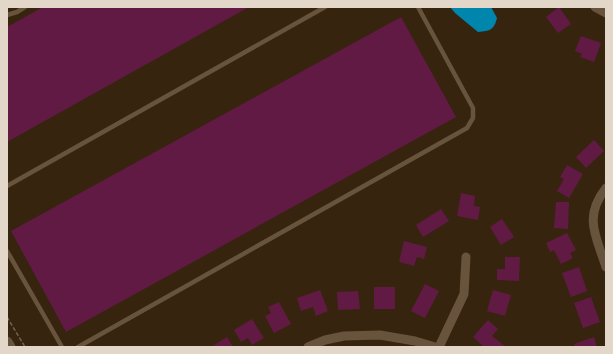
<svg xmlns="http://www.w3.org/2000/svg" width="613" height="354" font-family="'Sofia Sans Condensed',sans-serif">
  <rect width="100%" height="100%" fill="#37240f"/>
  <!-- water -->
  <path fill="#0085ad" d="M450,7h41l6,11c-3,12 -7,13 -19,14l-23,-19z"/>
  <!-- building -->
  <g fill="#611a43">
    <polygon points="43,7 249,7 7,142 7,27"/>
    <polygon points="559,7 571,24 558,33 546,17"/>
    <polygon points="401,17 456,117 66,332 11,231"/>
    <polygon points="581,36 601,43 594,62 580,57 582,54 575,51"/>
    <polygon points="594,140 604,151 586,168 576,157"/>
    <polygon points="567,165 583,174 569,198 557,191 564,179 560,177"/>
    <polygon points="461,193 475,196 474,206 480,207 478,220 457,216"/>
    <polygon points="556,202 569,202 568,229 554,228"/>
    <polygon points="441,209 449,221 423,237 416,225"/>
    <polygon points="502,219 514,237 501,245 490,227"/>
    <polygon points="567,233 576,250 570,253 573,258 561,264 554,250 550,252 546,243"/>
    <polygon points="404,241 427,247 424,259 417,257 414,266 399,262"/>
    <polygon points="505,257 520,257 519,281 497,280 497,269 505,269"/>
    <polygon points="579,267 587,291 571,297 562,273"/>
    <polygon points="425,284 439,291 425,318 411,311"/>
    <rect x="374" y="287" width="21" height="22"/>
    <polygon points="320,290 328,311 316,316 313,307 301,311 297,298"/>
    <polygon points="493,290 511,295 505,316 487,311"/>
    <polygon points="358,291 360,309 338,310 337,292"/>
    <polygon points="591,297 600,322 583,328 574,303"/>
    <polygon points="279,302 291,324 274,333 265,316 271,313 268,307"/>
    <polygon points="252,319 264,338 252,345 248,338 241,342 234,330"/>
    <polygon points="488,320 498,329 492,336 506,347 484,347 473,337"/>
    <polygon points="227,337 233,347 211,347"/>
    <polygon points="594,337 597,347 575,347 574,344"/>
  </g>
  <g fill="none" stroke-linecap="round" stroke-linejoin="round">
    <!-- path -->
    <polyline stroke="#736250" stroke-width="1.5" stroke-dasharray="4 2" stroke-linecap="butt" points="7,317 25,347"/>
    <!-- service -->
    <g stroke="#68543d" stroke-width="4.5">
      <polyline points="7,15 17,12 25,7"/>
      <polyline points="7,186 325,7"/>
      <polyline points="7,251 62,347"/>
      <polyline points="78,347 467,128 473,118 473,108 418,7"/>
    </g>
    <!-- minor -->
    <g stroke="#68543d" stroke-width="9">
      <polyline points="595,7 606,13"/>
      <path d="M606,188c-23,29 -10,48 0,79"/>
      <polyline points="308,347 325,340 344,336 380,335 415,341 435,347"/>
      <polyline points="439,347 464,294 466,257"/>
    </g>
    <!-- secondary -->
    <polyline stroke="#68543d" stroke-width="11" points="7,342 10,347"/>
  </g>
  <!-- border -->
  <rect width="613" height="354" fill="none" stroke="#e3d7ca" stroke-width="16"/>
</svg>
